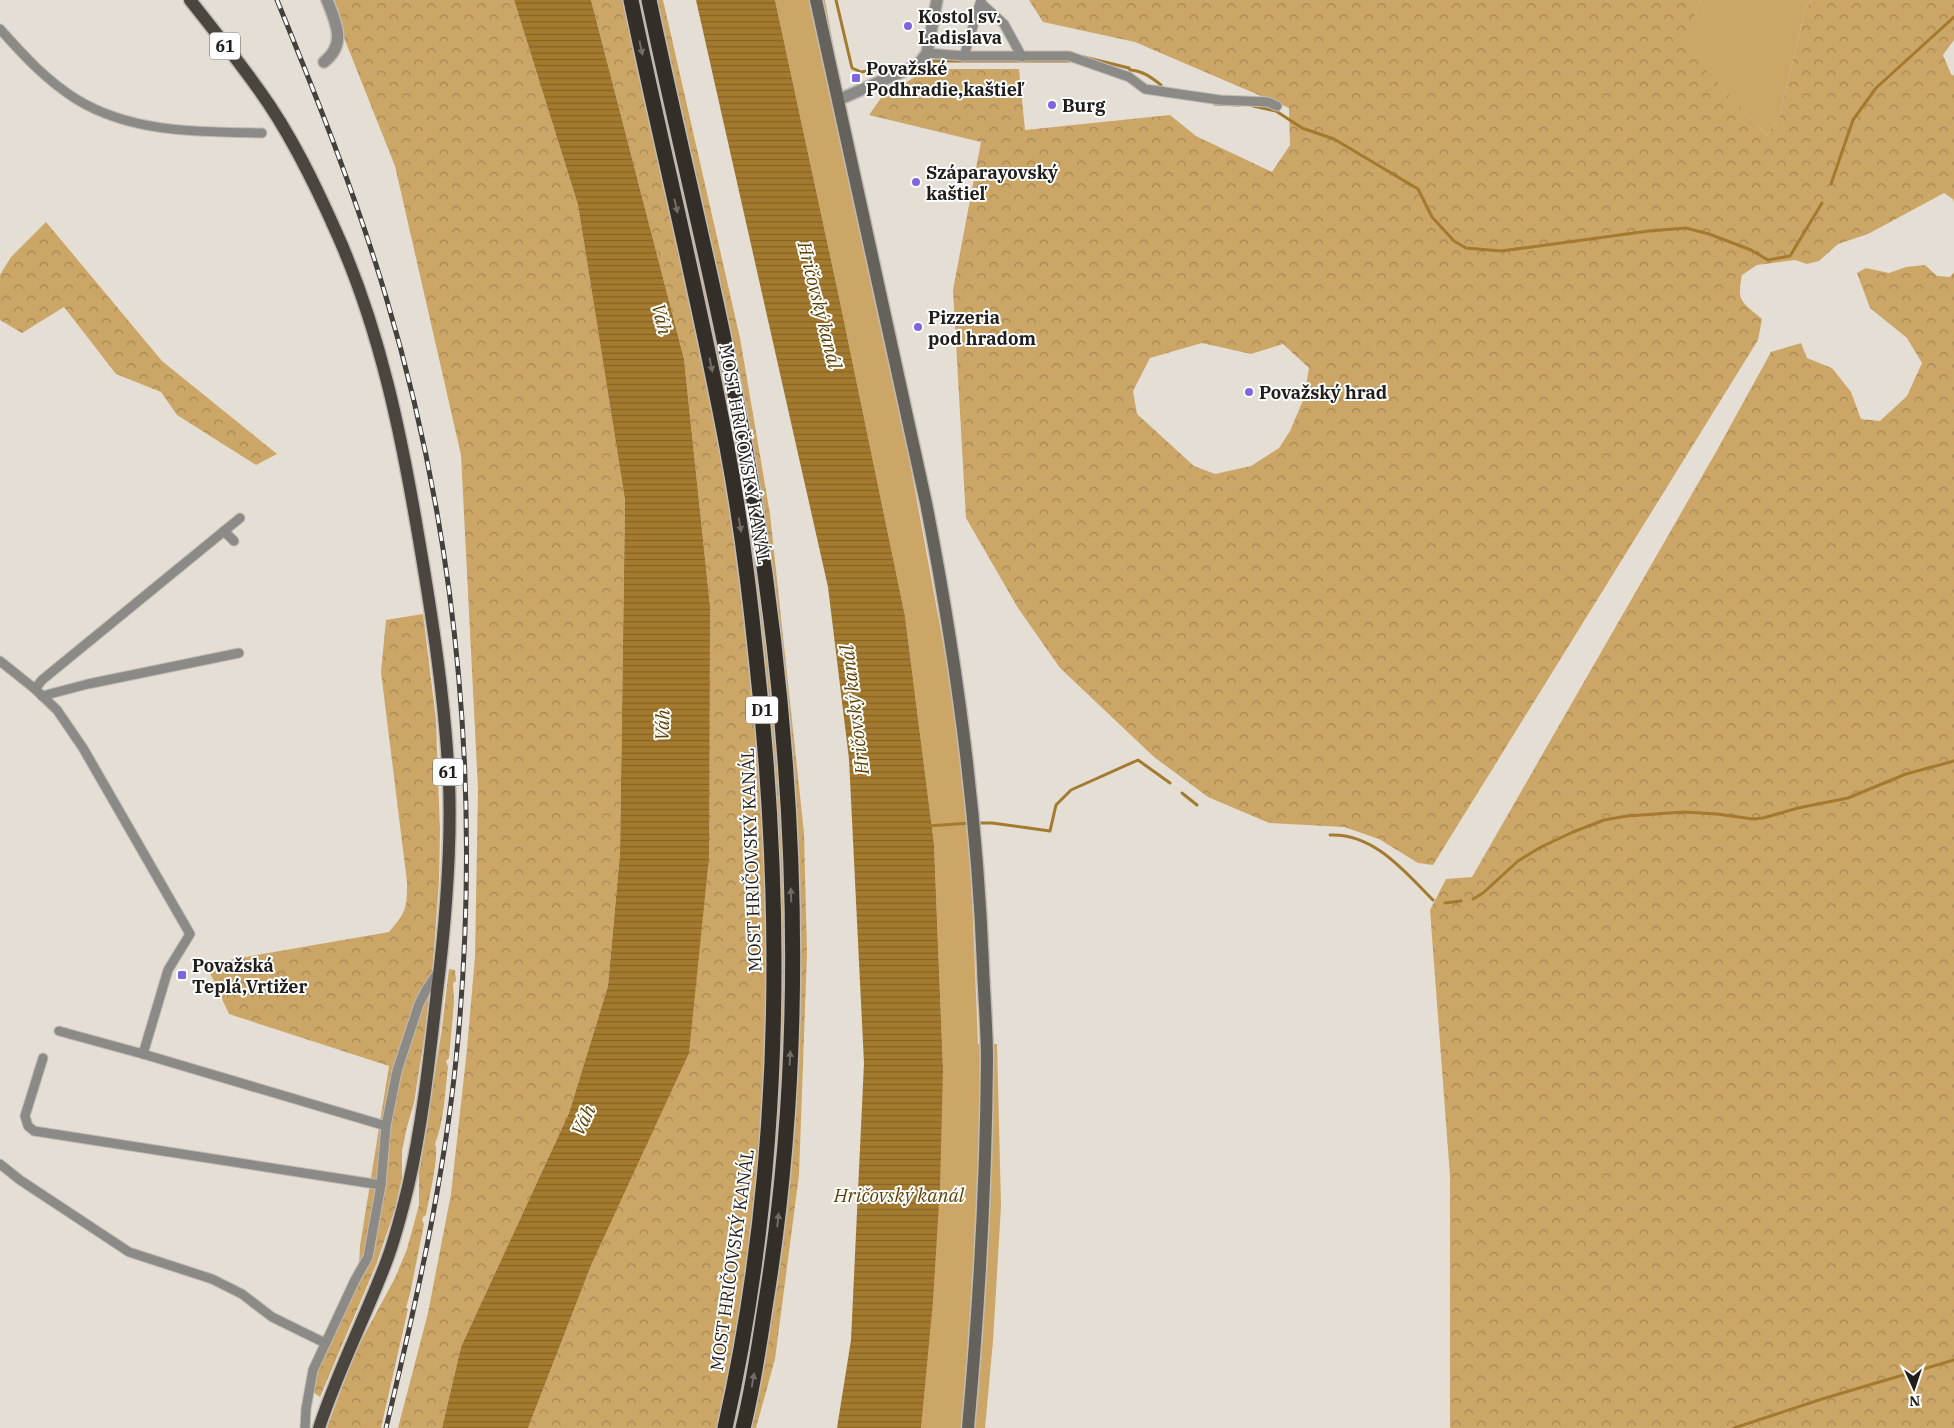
<svg xmlns="http://www.w3.org/2000/svg" width="1954" height="1428" font-family="'IBM Plex Serif',serif">
  <defs>
    <pattern id="forest-crowns" width="20" height="18" patternUnits="userSpaceOnUse" patternTransform="scale(1.25)"><rect width="20" height="18" fill="#cca667"/><path d="M2 6a3 3 0 1 1 6 0M12 15a3 3 0 1 1 6 0" fill="none" stroke="#a58754"/></pattern>
    <pattern id="water-rules" width="6" height="5" patternUnits="userSpaceOnUse" patternTransform="scale(1.25)"><rect width="6" height="5" fill="#a37a2e"/><path d="M0 2.5h6" fill="none" stroke="#846326"/></pattern>
  </defs>
  <rect width="100%" height="100%" fill="#e4ded5"/>
  <!-- green -->
  <g fill="#cca667">
    <polygon points="775,0 825,0 951,686 970,845 978,1044 997,1044 1001,1206 993,1341 985,1428 921,1428 943,1069 934,844 905,616 839,297"/>
    <polygon points="1701,0 1812,0 1805,10 1779,118 1767,135 1681,45"/>
  </g>
  <!-- forest -->
  <g fill="url(#forest-crowns)" fill-rule="evenodd">
    <polygon points="329,0 514,0 578,205 625,500 620,853 608,986 569,1113 461,1347 442,1428 398,1428 428,1313 451,1194 467,1049 475,957 478,789 461,455 395,166"/>
    <polygon points="591,0 663,0 740,338 770,514 804,833 807,953 799,1175 775,1359 756,1428 528,1428 592,1263 710,606 684,359"/>
    <path d="M1029,0h672l-19,45 85,90 12,-17 26,-108 7,-10h142v40l-11,15 8,19 3,2v127l-1,-4 -9,-6 -76,41 -30,10 -19,17 -12,3 -12,-4 -38,5 -15,10c-6,28 1,27 20,44l-4,21 -325,525 -15,-2 -39,-24 -35,-12 -75,-4 -61,-26 -54,-40 -94,-89 -42,-60 -52,-90 -13,-228 28,-148 -112,-27 12,-17 32,-20 18,-9h88l6,61 145,-15 26,21 76,36 18,-27 -1,-37 -154,-66 -92,-20zM1202,343l49,11 32,-10 26,24 -5,30 -14,33 -11,17 -28,18 -36,8 -21,-8 -57,-52 -4,-23 17,-33z"/>
    <polygon points="46,222 162,361 277,454 256,465 177,415 161,392 116,374 64,307 22,333 0,320 0,275 11,257"/>
    <polygon points="1925,265 1937,276 1950,277 1954,272 1954,1428 1450,1428 1450,1176 1430,910 1446,879 1472,877 1716,452 1771,352 1801,343 1807,358 1832,368 1851,392 1861,419 1880,421 1907,396 1922,363 1907,338 1870,308 1857,273 1866,268 1889,273 1906,267"/>
    <path d="M423,614l13,106 4,112 -1,49 -6,82 -8,70 -11,70 -7,24 -5,24v27l-7,31 -19,56 -56,132 -7,-5 4,-20 6,-16 35,-74 2,-36 29,-180 -160,-52 -23,-50 183,-32c17,-20 18,-23 18,-50l-26,-210 5,-52z"/>
    <path d="M449,969l6,1 1,11 -3,2 1,19 -5,56 -3,3 2,6c-3,25 -4,55 -13,77 5,8 -7,59 -9,71l-3,2 -1,3 2,4 -14,70 -4,14 2,1 -27,119h-54l28,-76 40,-74 12,-29 12,-44v-32l23,-145z"/>
  </g>
  <!-- water -->
  <g fill="url(#water-rules)">
    <polygon points="514,0 591,0 684,359 710,606 709,857 689,1053 592,1263 528,1428 442,1428 461,1347 569,1113 608,986 620,853 625,500 578,205"/>
    <polygon points="696,0 775,0 839,297 905,616 934,844 943,1069 940,1187 933,1301 921,1428 837,1428 851,1340 864,1063 849,759 828,587"/>
  </g>
  <g fill="none" stroke-linecap="round" stroke-linejoin="round">
    <!-- stream -->
    <g stroke="#a37a2e" stroke-width="3">
      <polyline points="836,0 852,68 861,72 906,65"/>
      <path d="M1084,57l45,11 1,2c13,1 21,7 31,15"/>
      <polyline points="928,61 1069,61"/>
      <polyline points="1215,104 1239,105"/>
      <polyline points="1253,106 1276,111 1302,128 1334,139 1418,189 1432,217 1454,241 1466,248 1501,251 1649,231 1686,228 1709,234 1751,250 1768,260 1790,256 1822,203"/>
      <polyline points="1831,184 1853,120 1876,88 1954,17"/>
      <polyline points="1182,793 1197,805"/>
      <polyline points="977,823 992,823 1050,831 1056,805 1071,790 1138,760 1170,783"/>
      <polyline points="929,826 970,823"/>
      <path d="M1330,835c44,-2 75,37 103,65"/>
      <polyline points="1473,899 1483,893 1518,861 1541,847 1573,832 1604,820 1627,816 1684,812 1717,814 1753,819 1763,818 1798,808 1848,798 1906,774 1954,761"/>
      <polyline points="1445,903 1461,901"/>
      <polyline points="1734,1428 1822,1399 1954,1360"/>
    </g>
    <!-- minor casing -->
    <g stroke="#c1bbb4" stroke-width="11">
      <g id="minor">
        <polyline points="981,3 1004,24 1022,57"/>
        <path d="M0,29c23,26 46,51 76,70 55,34 123,33 186,34"/>
        <polyline points="927,53 964,56 1069,56 1129,77 1145,89 1220,100 1268,102 1277,106"/>
        <polyline points="964,56 981,0"/>
        <polyline points="224,531 234,541"/>
        <polyline points="0,661 35,689 57,710 83,748 190,934 168,970 143,1054"/>
        <polyline points="35,689 42,680 240,518"/>
        <polyline points="42,696 88,684 239,653"/>
        <polyline points="59,1031 143,1054 386,1126"/>
        <polyline points="43,1058 25,1116 28,1126 34,1131 381,1185"/>
        <polyline points="0,1164 20,1180 129,1252 212,1279 242,1294 272,1317 325,1343"/>
        <polyline points="305,1428 306,1409 313,1370 355,1280 368,1257 381,1185 386,1126 397,1071 419,1004 426,990 438,972"/>
      </g>
    </g>
    <!-- tertiary casing -->
    <g stroke="#c1bbb4" stroke-width="14">
      <g id="tertiary">
        <path d="M324,62c23,-18 12,-39 3,-62"/>
        <polyline points="838,100 918,65 927,53 937,0"/>
      </g>
    </g>
    <!-- secondary casing -->
    <g stroke="#c1bbb4" stroke-width="15">
      <path id="secondary" d="M816,0l110,503c30,153 51,308 57,463 1,31 4,63 4,94 -1,123 -8,246 -19,368"/>
    </g>
    <!-- primary casing -->
    <g stroke="#c1bbb4" stroke-width="15">
      <path id="primary" d="M190,0c23,29 47,59 69,90 32,44 57,96 79,146 42,95 63,197 80,298 14,82 27,165 31,248 3,72 -4,146 -13,218 -7,62 -14,126 -28,187 -6,24 -12,49 -21,73 -21,56 -49,110 -68,168"/>
    </g>
    <!-- motorway casing -->
    <g stroke="#c1bbb4" stroke-width="18">
      <g id="motorway">
        <path d="M631,0c31,149 68,297 96,447 13,69 22,139 29,209 29,257 26,519 -31,772"/>
        <path d="M649,0c31,149 69,297 96,447 50,282 67,576 20,860 -6,40 -12,81 -22,121"/>
      </g>
    </g>
    <!-- minor -->
    <use href="#minor" stroke="#8c8a86" stroke-width="9"/>
    <!-- tertiary -->
    <use href="#tertiary" stroke="#8c8a86" stroke-width="11"/>
    <!-- secondary -->
    <use href="#secondary" stroke="#65625c" stroke-width="12"/>
    <!-- primary -->
    <use href="#primary" stroke="#4a463f" stroke-width="12"/>
    <!-- motorway -->
    <use href="#motorway" stroke="#332e27" stroke-width="15"/>
    <!-- rail casing -->
    <g stroke="#44413d" stroke-width="5">
      <path id="rail" d="M277,0c40,98 79,196 109,297 74,247 96,506 70,763 -13,125 -41,247 -70,368"/>
    </g>
    <!-- rail -->
    <use href="#rail" stroke="#fff" stroke-width="3" stroke-dasharray="9" stroke-linecap="butt"/>
  </g>
  <!-- one-way arrows -->
  <defs><path id="oneway-solid" d="M-6-.8H1V-3.2L6.5 0L1 3.2V.8H-6Z" transform="scale(1.25)"/></defs>
  <g fill="#706d68">
    <use href="#oneway-solid" transform="translate(641 48) rotate(78)"/>
    <use href="#oneway-solid" transform="translate(676 206) rotate(77)"/>
    <use href="#oneway-solid" transform="translate(711 365) rotate(78)"/>
    <use href="#oneway-solid" transform="translate(740 525) rotate(81)"/>
    <use href="#oneway-solid" transform="translate(791 895) rotate(-92)"/>
    <use href="#oneway-solid" transform="translate(790 1058) rotate(-87)"/>
    <use href="#oneway-solid" transform="translate(778 1220) rotate(-84)"/>
    <use href="#oneway-solid" transform="translate(753 1380) rotate(-80)"/>
  </g>
  <!-- markers -->
  <g fill="#7f65e0" stroke="#fff" stroke-width="2">
    <circle cx="908" cy="26" r="5"/>
    <rect x="851" y="73" width="10" height="10" rx="2.5"/>
    <circle cx="1052" cy="105" r="5"/>
    <circle cx="916" cy="182" r="5"/>
    <circle cx="918" cy="327" r="5"/>
    <circle cx="1249" cy="392" r="5"/>
    <rect x="177" y="970" width="10" height="10" rx="2.5"/>
  </g>
  <g text-anchor="middle" dominant-baseline="central" stroke-width="4" stroke-linejoin="round" paint-order="stroke">
    <!-- shield labels -->
    <g fill="#fff" stroke="#63625f" stroke-width="1">
      <rect x="210" y="32.5" width="30" height="27" rx="4"/>
      <rect x="746" y="696.5" width="32" height="27" rx="4"/>
      <rect x="433" y="758.5" width="30" height="27" rx="4"/>
    </g>
    <g font-size="16" font-weight="bold" fill="#201e1b">
      <text x="225" y="46">61</text>
      <text x="762" y="710">D1</text>
      <text x="448" y="772">61</text>
    </g>
    <!-- poi labels -->
    <g font-size="18" font-weight="bold" fill="#201e1b" stroke="#fff" text-anchor="start">
      <text x="918" y="16">Kostol sv.<tspan x="918" dy="21">Ladislava</tspan></text>
      <text x="866" y="68">Považské<tspan x="866" dy="21">Podhradie,kaštieľ</tspan></text>
      <text x="1062" y="105">Burg</text>
      <text x="926" y="172">Száparayovský<tspan x="926" dy="21">kaštieľ</tspan></text>
      <text x="928" y="317">Pizzeria<tspan x="928" dy="21">pod hradom</tspan></text>
      <text x="1259" y="392">Považský hrad</text>
      <text x="192" y="965">Považská<tspan x="192" dy="21">Teplá,Vrtižer</tspan></text>
    </g>
    <!-- street labels -->
    <g font-size="18" fill="#201e1b" stroke="#fff">
      <text transform="translate(745 454) rotate(80)">MOST HRIČOVSKÝ KANÁL</text>
      <text transform="translate(751 860) rotate(-92)">MOST HRIČOVSKÝ KANÁL</text>
      <text transform="translate(732 1260) rotate(-82)">MOST HRIČOVSKÝ KANÁL</text>
    </g>
    <!-- water labels -->
    <g font-size="19" font-style="italic" fill="#5d4102" stroke="#fff">
      <text transform="translate(820 305) rotate(76)">Hričovský kanál</text>
      <text transform="translate(662 319) rotate(76)">Váh</text>
      <text transform="translate(854 710) rotate(-97)">Hričovský kanál</text>
      <text transform="translate(662 725) rotate(-88)">Váh</text>
      <text transform="translate(583 1120) rotate(-64)">Váh</text>
      <text x="899" y="1195">Hričovský kanál</text>
    </g>
  </g>
  <!-- north arrow -->
  <g transform="translate(1914 1388) rotate(177)" stroke="#ffffff" stroke-width="4" paint-order="stroke">
  <path d="M0-4L9 19L0 12L-9 19Z" fill="#201e1b"/>
  <text y="-8" font-size="14" font-weight="bold" text-anchor="middle" fill="#201e1b">N</text>
  </g>
</svg>
